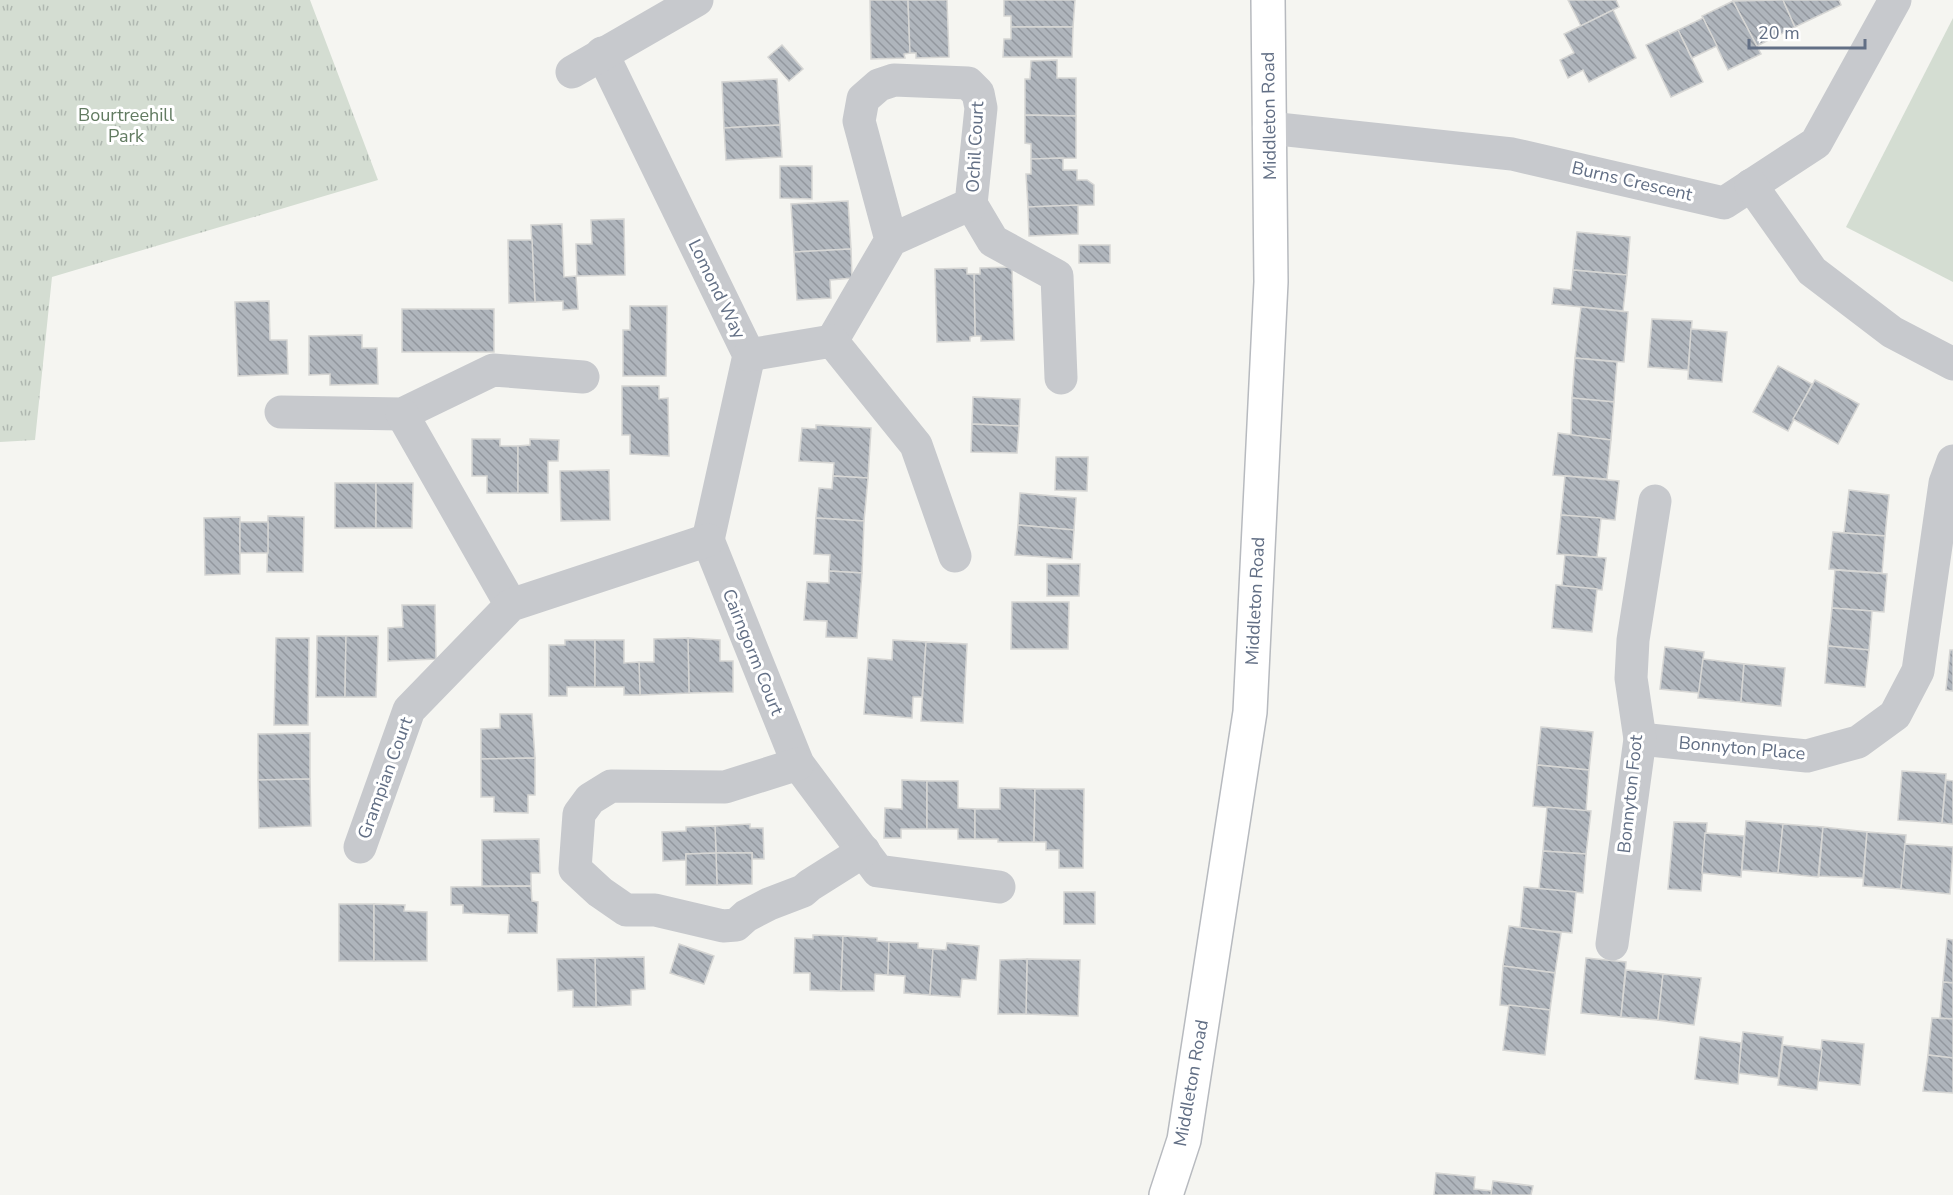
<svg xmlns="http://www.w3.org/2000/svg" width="1953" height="1195" font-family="'Nunito Sans',sans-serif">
  <defs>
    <pattern id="park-tufts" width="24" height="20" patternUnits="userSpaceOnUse" patternTransform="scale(1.5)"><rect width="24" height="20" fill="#d4ddd2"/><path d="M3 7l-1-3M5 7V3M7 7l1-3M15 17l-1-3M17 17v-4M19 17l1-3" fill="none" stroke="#afb7b0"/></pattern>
    <pattern id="building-back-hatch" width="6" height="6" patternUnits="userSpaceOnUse" patternTransform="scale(1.5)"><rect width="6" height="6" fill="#afb5bc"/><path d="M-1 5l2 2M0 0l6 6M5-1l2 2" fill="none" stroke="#92979e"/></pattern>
  </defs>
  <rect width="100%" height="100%" fill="#f5f5f1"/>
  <!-- grass -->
  <polygon fill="#d4ddd2" points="1953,18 1953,282 1846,227"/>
  <!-- park -->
  <polygon fill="url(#park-tufts)" points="0,0 310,0 378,180 52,277 35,440 0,442"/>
  <!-- building -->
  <g fill="url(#building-back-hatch)" stroke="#d6d6d4" stroke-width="1.5">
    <polygon points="870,0 908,0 910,53 904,54 905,58 871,59"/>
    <polygon points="908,0 947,0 949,57 916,58 916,53 910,53"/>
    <polygon points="1004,0 1075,0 1073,27 1011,27 1011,16 1004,16"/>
    <polygon points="1568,0 1616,0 1619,7 1581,26"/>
    <polygon points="1783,0 1795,27 1757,46 1733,1"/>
    <polygon points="1783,0 1839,0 1841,5 1795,27"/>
    <polygon points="1733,1 1761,54 1728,70 1702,16"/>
    <polygon points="1613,10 1636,58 1589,82 1583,70 1568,78 1560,60 1574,53 1564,34"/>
    <polygon points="1703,18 1717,46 1692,58 1678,30"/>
    <polygon points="1011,27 1073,27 1072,57 1003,57 1004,39 1011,39"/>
    <polygon points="1678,30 1703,82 1671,97 1646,45"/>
    <polygon points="782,45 803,69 789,81 768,57"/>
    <polygon points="1057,60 1057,78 1076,78 1076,116 1025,115 1025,79 1030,79 1031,61"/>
    <polygon points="777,79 780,125 724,128 722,82"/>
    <polygon points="1025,115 1076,116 1076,158 1031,159 1031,144 1025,143"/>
    <polygon points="780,125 782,157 726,160 724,128"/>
    <polygon points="1063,158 1063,170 1077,170 1077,180 1087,180 1094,185 1094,205 1028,207 1026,174 1031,174 1031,159"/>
    <polygon points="780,166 812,166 812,199 780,198"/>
    <polygon points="848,201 851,249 794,252 791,204"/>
    <polygon points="1078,205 1078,234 1029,236 1028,207"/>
    <polygon points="624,219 625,275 577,276 576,244 592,244 591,220"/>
    <polygon points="562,224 564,277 576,276 578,309 563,310 563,301 535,302 531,225"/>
    <polygon points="1577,232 1630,237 1627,275 1573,270"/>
    <polygon points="508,240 532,240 535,302 509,303"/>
    <rect x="1079" y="245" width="31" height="18"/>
    <polygon points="851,249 852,278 830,280 831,298 797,300 794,252"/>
    <polygon points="1012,267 1014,340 981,341 981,336 975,336 974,274 980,274 980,268"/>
    <polygon points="967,268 967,274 974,274 975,336 970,337 970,341 937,342 935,269"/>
    <polygon points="1573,270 1627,275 1623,311 1552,304 1554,288 1571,290"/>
    <polygon points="269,301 270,340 287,340 288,374 238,376 235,302"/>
    <polygon points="630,306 667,306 666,376 623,376 623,330 630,330"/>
    <polygon points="1581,307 1628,312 1624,362 1575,358"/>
    <rect x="402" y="309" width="92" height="43"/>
    <polygon points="1652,319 1692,321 1688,370 1648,367"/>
    <polygon points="1691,329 1727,332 1722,382 1688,379"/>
    <polygon points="362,335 362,348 377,348 378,384 330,385 330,374 309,375 309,336"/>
    <polygon points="1575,358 1617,362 1614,402 1572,398"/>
    <polygon points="1778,366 1812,384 1788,431 1753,412"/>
    <polygon points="1815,380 1859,404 1838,444 1793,419"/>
    <polygon points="622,386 659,386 659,399 668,398 669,456 630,454 630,435 622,435"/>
    <polygon points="973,397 1020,399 1019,426 972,424"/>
    <polygon points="1572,398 1614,402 1611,440 1571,436"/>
    <polygon points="972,424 1019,426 1017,453 971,452"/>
    <polygon points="816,425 871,428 868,478 833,476 834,463 799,461 802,428 816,429"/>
    <polygon points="1558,433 1611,440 1607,479 1553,475"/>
    <polygon points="472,439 500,439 500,446 518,446 518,493 487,493 487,476 472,476"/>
    <polygon points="530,439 559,440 558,461 548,461 548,493 518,493 518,446 530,445"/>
    <polygon points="1056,457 1088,457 1087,491 1055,490"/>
    <polygon points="609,470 610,520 561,521 560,471"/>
    <polygon points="833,476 868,478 864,521 816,518 819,488 832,489"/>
    <polygon points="1565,476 1619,481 1615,520 1561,515"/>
    <rect x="335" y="483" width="41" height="45"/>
    <polygon points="376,483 413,483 412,528 376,528"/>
    <polygon points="1849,490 1889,495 1885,536 1844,533"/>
    <polygon points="1020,493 1076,498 1074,530 1018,525"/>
    <polygon points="1561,515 1601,518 1597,557 1557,554"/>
    <polygon points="268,516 304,517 303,572 267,572"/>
    <polygon points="240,517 240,574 205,575 204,518"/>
    <polygon points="816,518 864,521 862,573 829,571 830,555 814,554"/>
    <rect x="240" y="522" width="28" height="31"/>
    <polygon points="1018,525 1074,530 1072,559 1015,555"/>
    <polygon points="1833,532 1885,536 1882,573 1829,569"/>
    <polygon points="1565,555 1606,558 1602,590 1562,586"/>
    <polygon points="1047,564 1080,564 1079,596 1047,596"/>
    <polygon points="1835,570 1887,574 1884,612 1832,608"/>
    <polygon points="829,571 862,573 857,638 826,637 827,621 804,620 807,582 829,583"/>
    <polygon points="1556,585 1597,589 1592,632 1552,628"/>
    <polygon points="1012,602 1069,602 1068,649 1011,649"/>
    <polygon points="402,605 435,605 436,659 388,661 388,628 403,627"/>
    <polygon points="1832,608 1872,611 1869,650 1828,646"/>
    <polygon points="317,636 346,636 345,697 316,697"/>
    <polygon points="346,636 378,636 376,697 345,697"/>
    <polygon points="276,638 309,638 308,725 274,725"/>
    <polygon points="688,638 720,640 720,661 733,661 733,692 689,693"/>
    <polygon points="688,638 689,693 640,695 639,662 654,662 654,639"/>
    <polygon points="565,640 595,640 595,687 567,687 567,696 549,696 549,645 565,645"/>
    <polygon points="595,640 624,640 624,663 639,662 640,695 624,695 624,687 595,687"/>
    <polygon points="893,640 926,642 922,697 913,697 912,718 864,714 868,658 892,660"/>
    <polygon points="926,642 967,644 963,723 921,721"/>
    <polygon points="1828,646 1869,650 1865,687 1825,683"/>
    <polygon points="1665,647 1704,652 1699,693 1660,689"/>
    <polygon points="1950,650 1953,650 1953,691 1946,690"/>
    <polygon points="1703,659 1744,664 1741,702 1698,698"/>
    <polygon points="1744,664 1785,668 1781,706 1741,702"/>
    <polygon points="500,714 532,714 535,758 481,759 481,729 500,728"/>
    <polygon points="1541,727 1593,732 1589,770 1537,765"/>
    <polygon points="310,733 310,779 258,780 258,734"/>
    <polygon points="535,758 535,795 528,795 528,813 494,812 494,797 481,797 481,759"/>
    <polygon points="1537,765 1589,770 1586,811 1533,806"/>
    <polygon points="1902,771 1946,774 1942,823 1898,820"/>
    <polygon points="310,779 311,826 259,828 258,780"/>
    <polygon points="902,780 927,781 927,829 901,829 901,838 884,838 885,808 902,809"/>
    <polygon points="1946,780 1953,781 1953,824 1942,823"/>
    <polygon points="927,781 958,781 958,808 975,809 975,839 958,839 958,829 927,829"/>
    <polygon points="1000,788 1035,789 1034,842 998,842 998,839 975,839 975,809 1000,809"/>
    <polygon points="1035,789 1084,789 1083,868 1059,868 1059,850 1046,850 1046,842 1034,842"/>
    <polygon points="1547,807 1591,811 1586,854 1543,851"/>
    <polygon points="1746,821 1783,824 1778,873 1742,870"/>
    <polygon points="1674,822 1707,823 1701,891 1668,889"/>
    <polygon points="750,824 750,828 763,828 764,859 752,859 752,853 716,853 715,826"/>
    <polygon points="1783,824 1823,827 1818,877 1778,873"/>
    <polygon points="715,826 716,853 686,854 686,860 663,861 662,832 686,831 686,827"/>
    <polygon points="1823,827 1867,832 1863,878 1819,876"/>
    <polygon points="1867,832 1906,835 1901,889 1863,886"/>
    <polygon points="1705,833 1744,836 1741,877 1702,873"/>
    <polygon points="539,839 540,873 531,873 531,886 482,886 482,840"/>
    <polygon points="1905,844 1953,847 1950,894 1901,889"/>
    <polygon points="1543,851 1586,854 1583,893 1539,889"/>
    <polygon points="716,853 752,853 752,884 717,885"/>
    <polygon points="716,853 717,885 686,885 686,854"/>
    <polygon points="531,886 532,901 538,902 537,933 508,933 509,915 463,913 463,905 451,905 451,887"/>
    <polygon points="1524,887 1576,892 1572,933 1520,928"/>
    <rect x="1064" y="892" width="31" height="32"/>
    <rect x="339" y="904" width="35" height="57"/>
    <polygon points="374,904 405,905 404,911 427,912 427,961 374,961"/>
    <polygon points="1509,926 1561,933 1555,973 1503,966"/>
    <polygon points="813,935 843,936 841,991 810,990 810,973 794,973 795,938 813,939"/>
    <polygon points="843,936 877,938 877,941 889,942 888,975 875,974 874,991 841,991"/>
    <polygon points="1947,939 1953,940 1953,983 1943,982"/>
    <polygon points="889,942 918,943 918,948 933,949 930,995 904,993 905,976 888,975"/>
    <polygon points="947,943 979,946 976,980 962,979 960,997 930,995 933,949 946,950"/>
    <polygon points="679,944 714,956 704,984 670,973"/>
    <polygon points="644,957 645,989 631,990 631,1005 596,1007 595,958"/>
    <polygon points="595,958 596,1007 573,1007 573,990 558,991 557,959"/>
    <polygon points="1586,958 1626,962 1621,1017 1581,1013"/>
    <polygon points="1027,959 1080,960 1078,1016 1026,1014"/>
    <polygon points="1027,959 1026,1014 998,1014 1000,960"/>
    <polygon points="1503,966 1555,973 1550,1010 1500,1005"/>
    <polygon points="1626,970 1663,974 1658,1020 1621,1017"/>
    <polygon points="1663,974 1701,978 1694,1025 1658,1020"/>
    <polygon points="1943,982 1953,983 1953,1019 1940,1018"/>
    <polygon points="1509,1005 1550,1010 1545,1055 1503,1050"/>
    <polygon points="1932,1018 1953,1019 1953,1058 1928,1055"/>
    <polygon points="1743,1032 1783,1037 1778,1078 1738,1073"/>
    <polygon points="1700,1037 1741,1043 1738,1084 1695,1079"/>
    <polygon points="1822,1040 1864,1044 1860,1085 1818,1081"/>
    <polygon points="1783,1045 1822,1050 1817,1090 1778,1085"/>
    <polygon points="1928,1055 1953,1058 1953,1093 1923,1091"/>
    <polygon points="1436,1173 1475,1177 1474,1189 1492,1191 1491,1195 1434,1195"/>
    <polygon points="1493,1181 1533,1186 1531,1195 1491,1195"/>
  </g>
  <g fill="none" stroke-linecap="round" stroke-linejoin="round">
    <!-- major casing -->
    <g stroke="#b7babf" stroke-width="36">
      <polyline id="major" points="1166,1195 1184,1140 1250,712 1271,282 1268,0"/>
    </g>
    <!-- minor -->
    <g stroke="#c7c9cd" stroke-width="33">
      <polyline points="602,53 749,355 708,540"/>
      <polyline points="572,72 697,0"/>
      <polyline points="1269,128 1512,154 1724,203 1816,143 1895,0"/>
      <polyline points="1751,185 1812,271 1892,332 1953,364"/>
      <polyline points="971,204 993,241 1057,276 1061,378"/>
      <polyline points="832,341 891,240 859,121 863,99 879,85 894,80 968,83 978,93 981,108 971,204 891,240"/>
      <polyline points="749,355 832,341 916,445 955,556"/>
      <polyline points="281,412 402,414 493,370 583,377"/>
      <polyline points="402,414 511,605"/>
      <polyline points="708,540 798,764 878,871 999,887"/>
      <polyline points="1640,739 1807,756 1858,742 1895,715 1918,671 1945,483 1953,461"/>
      <polyline points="798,764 725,787 611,786 590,799 579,814 575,869 600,892 626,910 655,910 723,926 736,925 746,916 769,904 803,891 810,885 864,851"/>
      <polyline points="360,847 409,710 511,605 708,540"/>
      <polyline points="1612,944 1640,739 1631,678 1633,640 1655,501"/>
    </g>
    <!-- major -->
    <use href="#major" stroke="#fff" stroke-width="33"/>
  </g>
  <g text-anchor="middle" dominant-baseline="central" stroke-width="6" stroke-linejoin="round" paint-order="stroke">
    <!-- park labels -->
    <g font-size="18" fill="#627b61" stroke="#fff">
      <text x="126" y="115">Bourtreehill<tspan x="126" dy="21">Park</tspan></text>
    </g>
    <!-- street labels -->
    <g font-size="18" fill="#626f85" stroke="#fff">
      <text transform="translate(1269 116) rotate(-91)">Middleton Road</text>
      <text transform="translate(975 147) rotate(-87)">Ochil Court</text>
      <text transform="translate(1632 181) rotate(13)">Burns Crescent</text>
      <text transform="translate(717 289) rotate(64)">Lomond Way</text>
      <text transform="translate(1255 601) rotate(-87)">Middleton Road</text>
      <text transform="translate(753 652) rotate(68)">Cairngorm Court</text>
      <text transform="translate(1742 748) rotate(5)">Bonnyton Place</text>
      <text transform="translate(385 778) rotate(-70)">Grampian Court</text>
      <text transform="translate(1630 794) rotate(-84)">Bonnyton Foot</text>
      <text transform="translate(1191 1083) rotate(-80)">Middleton Road</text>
    </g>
  </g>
  <!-- scale -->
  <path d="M1749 39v9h116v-9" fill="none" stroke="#626f85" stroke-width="3"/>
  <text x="1758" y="39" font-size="18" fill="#626f85" stroke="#ffffff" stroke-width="4.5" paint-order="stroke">20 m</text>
</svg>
